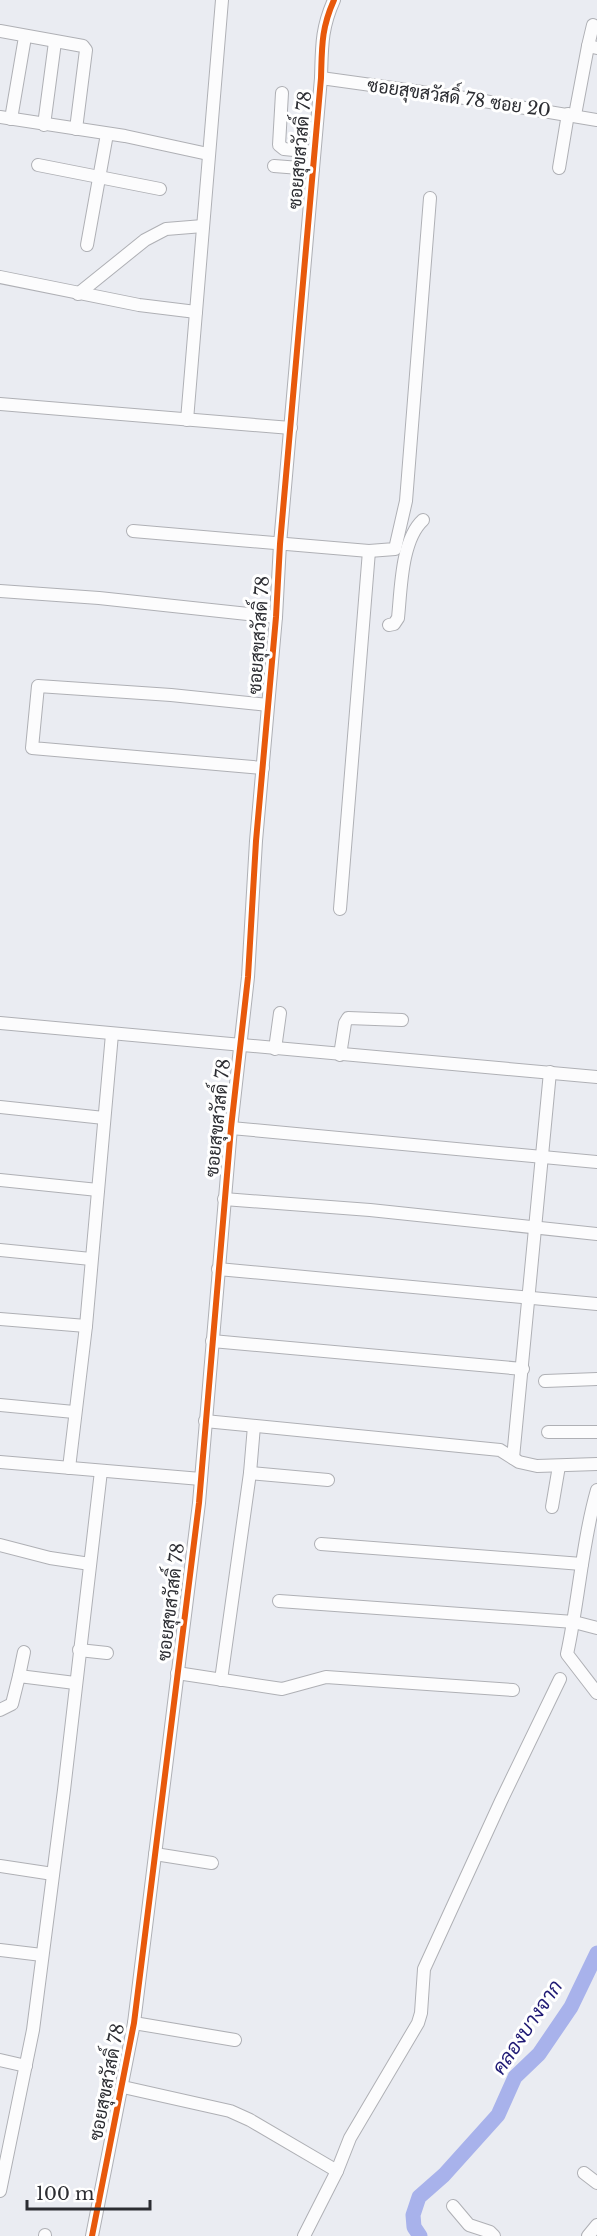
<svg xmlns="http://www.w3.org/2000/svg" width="597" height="2236" font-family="'Libre Baskerville',Sarabun,serif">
  <rect width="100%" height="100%" fill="#eaecf2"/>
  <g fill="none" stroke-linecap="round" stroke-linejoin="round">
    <!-- river -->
    <polyline stroke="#a8b2eb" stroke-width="15" points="420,2236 414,2227 413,2215 419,2197 444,2175 498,2115 515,2077 539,2054 571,2007 597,1953"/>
    <!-- minor casing -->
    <g stroke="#afb0b5" stroke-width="14">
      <g id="minor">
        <polyline points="0,31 83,46 86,50 76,129"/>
        <polyline points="588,46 593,25"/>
        <polyline points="321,78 472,99 597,120"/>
        <polyline points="282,93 279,145 284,149 314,152"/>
        <polyline points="575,115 588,46 597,48"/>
        <polyline points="0,117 125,136 208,154"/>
        <polyline points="11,119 25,37"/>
        <polyline points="44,125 55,42"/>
        <polyline points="38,165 160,189"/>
        <polyline points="274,166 313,169"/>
        <polyline points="559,168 568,114"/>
        <polyline points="87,245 107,134"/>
        <polyline points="0,277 139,305 196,312"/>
        <polyline points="78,294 145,240 166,229 203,226"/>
        <polyline points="0,404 291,428"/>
        <polyline points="187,420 222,0"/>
        <polyline points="133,531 369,551 395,549 406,501 430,198"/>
        <polyline points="0,591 99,598 276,617"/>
        <path d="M389,625l5,-1 4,-6c3,-28 3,-78 25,-98"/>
        <polyline points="263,768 32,748 38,686 171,695 268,705"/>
        <polyline points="340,909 369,551"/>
        <polyline points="0,1023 597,1077"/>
        <polyline points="275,1049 280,1013"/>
        <polyline points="340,1055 345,1023 348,1018 402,1020"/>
        <polyline points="0,1107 104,1118"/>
        <polyline points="231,1128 597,1162"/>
        <polyline points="0,1180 98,1190"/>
        <polyline points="224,1199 370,1210 597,1234"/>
        <polyline points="0,1250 91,1259"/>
        <polyline points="218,1269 597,1304"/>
        <polyline points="0,1319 86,1326"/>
        <polyline points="212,1341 523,1369"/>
        <polyline points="545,1381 597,1379"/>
        <polyline points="0,1405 74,1412"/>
        <polyline points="205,1421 500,1450 519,1462 537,1466 597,1464"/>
        <polyline points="548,1432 597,1432"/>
        <polyline points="513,1458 550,1072"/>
        <polyline points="0,1462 201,1479"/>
        <polyline points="69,1468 86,1326 112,1034"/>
        <polyline points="250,1473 328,1480"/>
        <path d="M597,1490c-15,53 -18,109 -30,164l30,39"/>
        <polyline points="552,1507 559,1466"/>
        <polyline points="321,1544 582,1564"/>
        <polyline points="0,1545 50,1558 90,1564"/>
        <polyline points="279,1601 574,1622 597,1628"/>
        <polyline points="79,1650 107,1653"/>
        <polyline points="177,1673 282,1689 326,1677 513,1690"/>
        <polyline points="19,1676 24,1652"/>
        <polyline points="221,1680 250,1473 254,1426"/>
        <polyline points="0,1710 12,1704 19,1676 75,1683"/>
        <polyline points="155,1854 212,1863"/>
        <polyline points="0,1866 53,1874"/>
        <polyline points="0,1950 42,1955"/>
        <polyline points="134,2023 235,2040"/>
        <polyline points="0,2060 26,2066"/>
        <polyline points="123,2087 230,2111 250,2120 337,2171 304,2236"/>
        <polyline points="337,2171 350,2138 418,2023 421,2013 424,1969 501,1801 560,1679"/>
        <polyline points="584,2173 597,2183"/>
        <polyline points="0,2191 33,2030 64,1790 101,1471"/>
        <polyline points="453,2206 469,2225 490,2232 494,2236"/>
        <polyline points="45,2236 45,2235"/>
        <path d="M92,2236l42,-213 65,-520 32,-375 17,-151 8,-136 20,-224 4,-73 41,-466c1,-31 0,-49 13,-78"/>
        <polyline points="588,2236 597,2225"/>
      </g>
    </g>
    <!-- minor -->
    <use href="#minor" stroke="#fcfcfd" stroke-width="12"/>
    <!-- cycleway casing -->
    <g stroke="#fff" stroke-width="10">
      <path id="cycleway" d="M92,2236l42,-213 65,-520 32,-375 17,-151 8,-136 20,-224 4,-73 41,-466c1,-31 0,-49 13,-78"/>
    </g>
    <!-- cycleway -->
    <use href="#cycleway" stroke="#e8590c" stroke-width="6"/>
  </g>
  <g text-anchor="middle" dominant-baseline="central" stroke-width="6" stroke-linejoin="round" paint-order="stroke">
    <!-- street labels -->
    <g font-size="18" fill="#2c2d32" stroke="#fff">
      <text transform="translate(459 98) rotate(8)">ซอยสุขสวัสดิ์ 78 ซอย 20</text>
      <text transform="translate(300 150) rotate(-85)">ซอยสุขสวัสดิ์ 78</text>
      <text transform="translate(259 635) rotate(-86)">ซอยสุขสวัสดิ์ 78</text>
      <text transform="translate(218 1118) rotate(-84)">ซอยสุขสวัสดิ์ 78</text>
      <text transform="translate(171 1602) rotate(-83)">ซอยสุขสวัสดิ์ 78</text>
      <text transform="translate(107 2082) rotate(-79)">ซอยสุขสวัสดิ์ 78</text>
    </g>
    <!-- water labels -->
    <g font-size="20" font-style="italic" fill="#1f1974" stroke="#fff">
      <text transform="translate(527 2027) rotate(-56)">คลองบางจาก</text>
    </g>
  </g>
  <!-- scale -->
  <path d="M27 2200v9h123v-9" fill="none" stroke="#2c2d32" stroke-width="3"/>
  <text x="36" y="2200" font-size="18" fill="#2c2d32" stroke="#ffffff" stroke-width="4.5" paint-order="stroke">100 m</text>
</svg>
